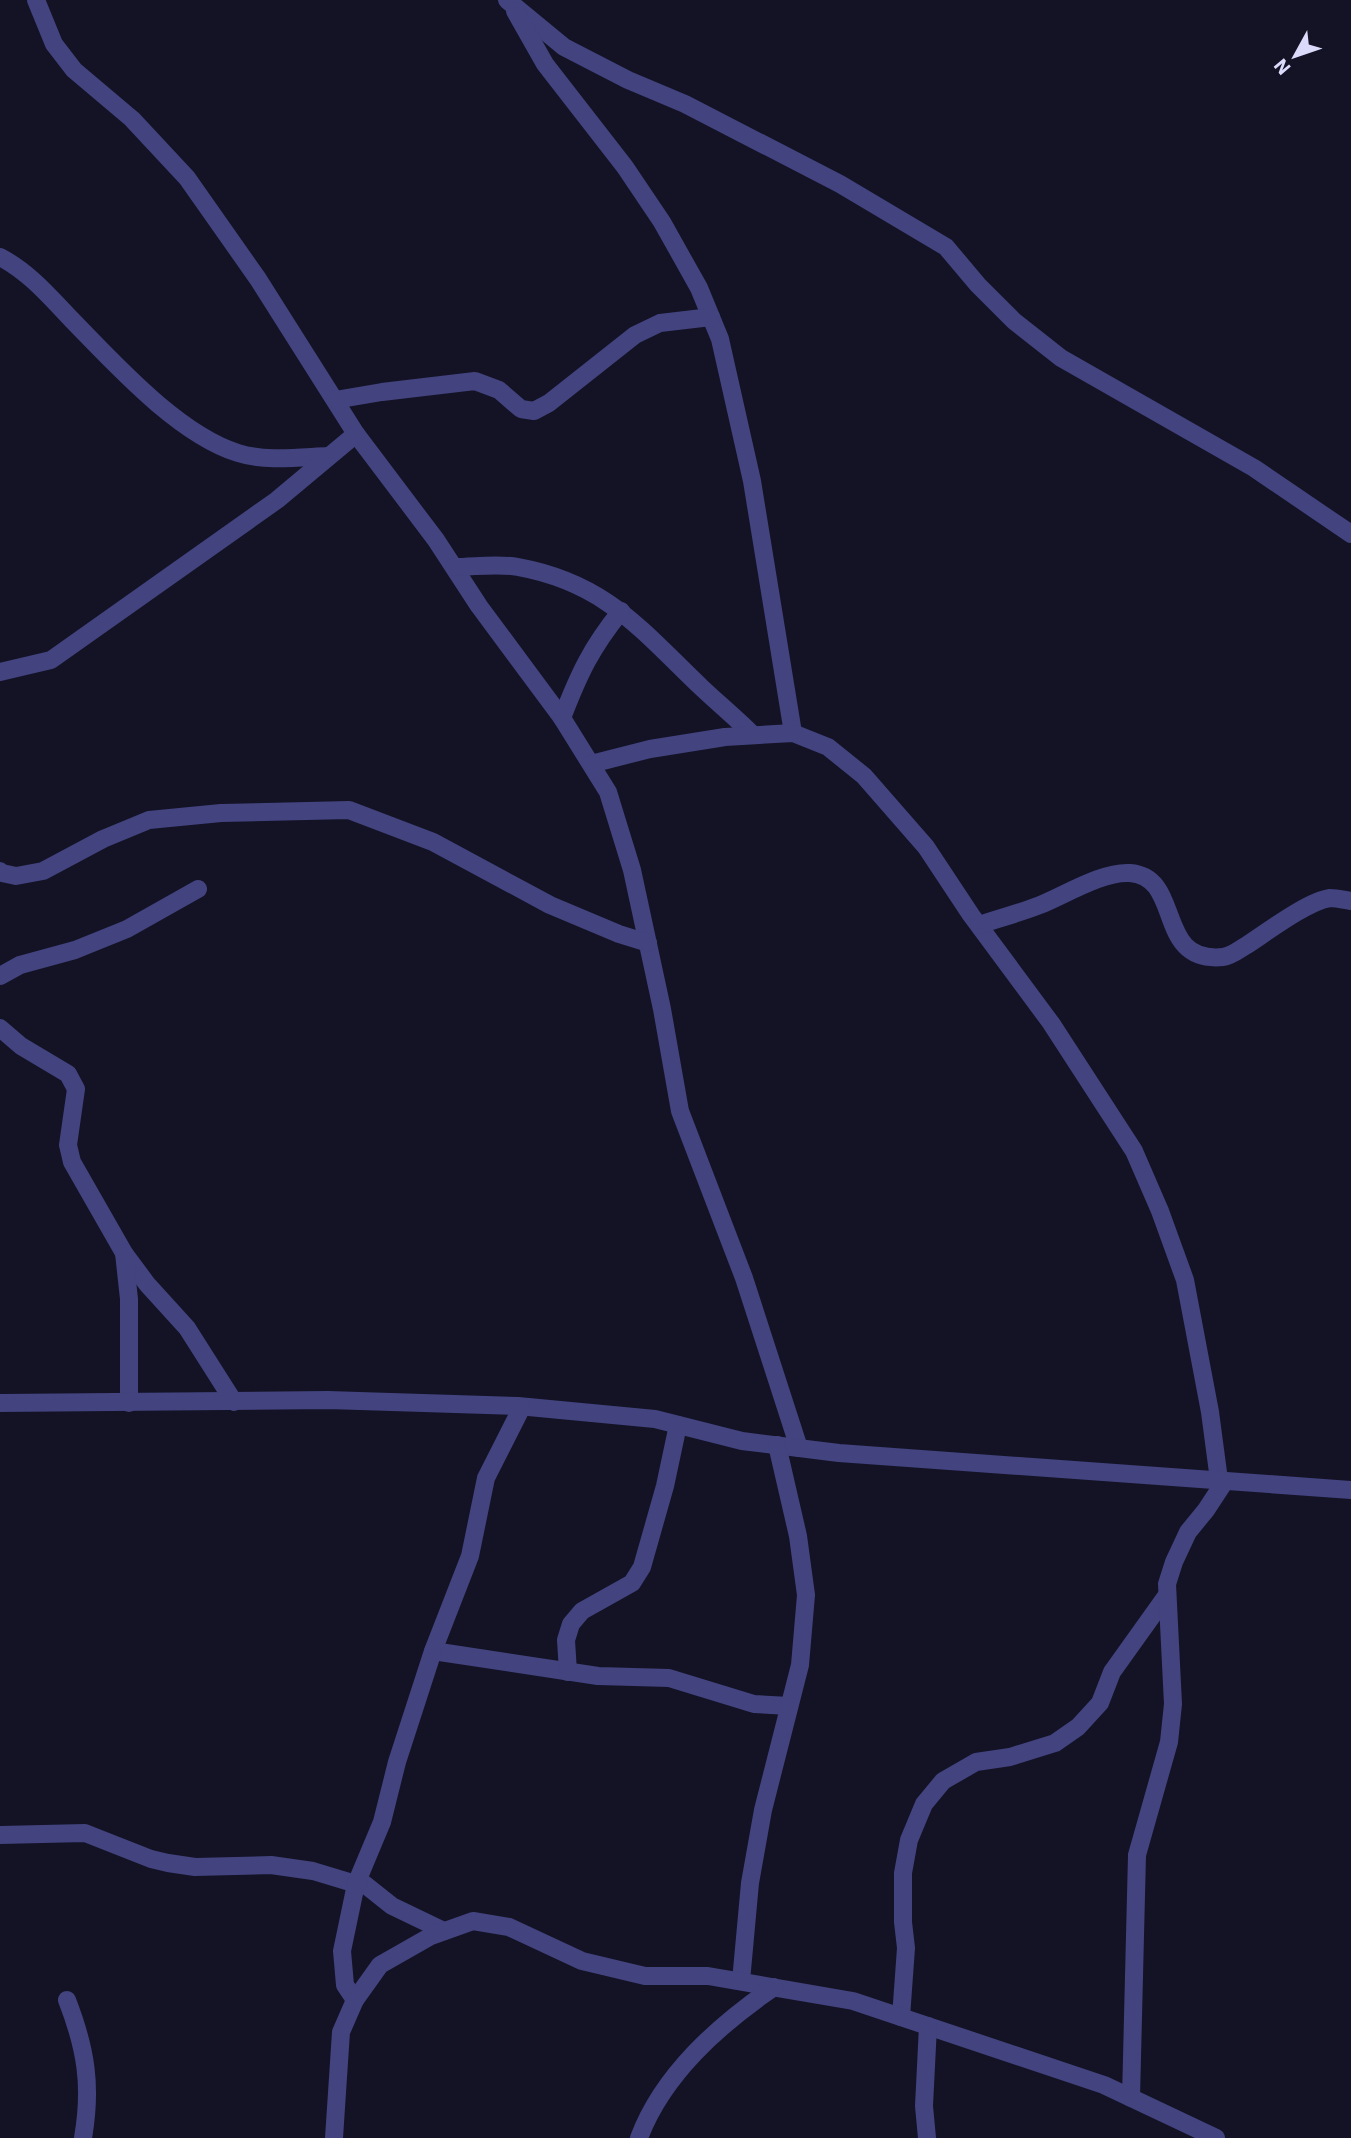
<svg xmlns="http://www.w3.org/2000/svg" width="1351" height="2138" font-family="'IBM Plex Sans',sans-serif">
  <rect width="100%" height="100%" fill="#141225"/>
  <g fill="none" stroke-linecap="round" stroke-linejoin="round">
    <!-- street -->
    <g stroke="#42437f" stroke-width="18">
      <polyline points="36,0 54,44 74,70 132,119 187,178 258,279 356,434 436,540 479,606 562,718 608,792 632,870 662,1009 680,1111 744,1278 799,1448"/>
      <polyline points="507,0 564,47 628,80 685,104 840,184 946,247 978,285 1014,321 1061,358 1254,468 1351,534"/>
      <polyline points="515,11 545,64 625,167 662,222 699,288 720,339 752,481 793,733"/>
      <path d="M0,257c29,15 50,40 72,63 44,45 106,114 166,133 27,9 64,4 91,3"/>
      <polyline points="335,400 382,392 475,381 499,390 521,409 534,411 549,403 635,335 660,323 711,317"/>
      <path d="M454,567c20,0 44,-4 64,0 88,16 123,63 184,121 17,16 35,31 51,47"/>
      <polyline points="0,672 51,660 277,500 356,434"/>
      <path d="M562,718c17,-44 29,-70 59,-107"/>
      <polyline points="591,764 650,749 725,737 793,733 828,747 864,776 926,847 971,915 1051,1023 1134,1151 1160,1211 1185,1280 1210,1412 1219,1480"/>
      <polyline points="0,871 2,873 16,876 43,871 103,839 149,820 221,813 349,810 433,842 550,905 619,934 648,943"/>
      <path d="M979,925c20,-7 41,-12 61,-20 25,-10 63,-34 90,-32 54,4 24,91 93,84 9,-1 17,-8 24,-12 20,-13 61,-44 83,-47 6,0 15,2 21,3"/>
      <polyline points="0,976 20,965 75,950 127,929 198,889"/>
      <polyline points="0,1028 21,1046 68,1074 76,1089 68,1145 72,1162 124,1253 147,1284 187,1328 234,1402"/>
      <polyline points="124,1253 129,1299 129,1403"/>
      <polyline points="0,1403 328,1400 518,1406 655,1419 742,1441 839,1453 1351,1490"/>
      <polyline points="433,1651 598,1676 669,1678 754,1704 789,1706"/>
      <polyline points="568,1672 566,1640 571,1624 582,1611 632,1583 642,1567 665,1486 678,1425"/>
      <polyline points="0,1835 85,1833 151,1859 168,1863 195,1867 271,1865 313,1871 356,1884"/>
      <polyline points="358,1879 392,1906 444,1931"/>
      <polyline points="741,1981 750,1883 763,1810 800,1665 806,1595 798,1536 777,1445"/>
      <path d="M67,2000c19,49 25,86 16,138"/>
      <polyline points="355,2000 345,1985 342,1951 356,1884 382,1822 397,1762 433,1651 470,1556 486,1478 522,1407"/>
      <polyline points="901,2017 906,1948 903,1922 903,1873 909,1840 924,1804 943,1781 976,1762 1010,1757 1055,1743 1078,1727 1100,1703 1112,1672 1167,1595"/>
      <polyline points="1131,2098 1137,1855 1169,1742 1173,1704 1167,1584 1174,1562 1188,1532 1206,1510 1225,1481"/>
      <polyline points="334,2138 341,2032 355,2000 380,1965 431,1936 473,1921 509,1927 582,1961 645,1976 708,1976 853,2001 1104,2085 1216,2138"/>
      <path d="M639,2138c24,-64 80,-113 135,-151"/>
      <polyline points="927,2138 924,2106 928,2026"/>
    </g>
  </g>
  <!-- north arrow -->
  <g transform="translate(1295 56) rotate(230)" stroke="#141225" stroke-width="5" paint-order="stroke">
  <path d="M0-5L12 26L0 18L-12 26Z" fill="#dcdafb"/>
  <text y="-10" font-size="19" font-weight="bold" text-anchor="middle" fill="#dcdafb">N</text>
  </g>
</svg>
